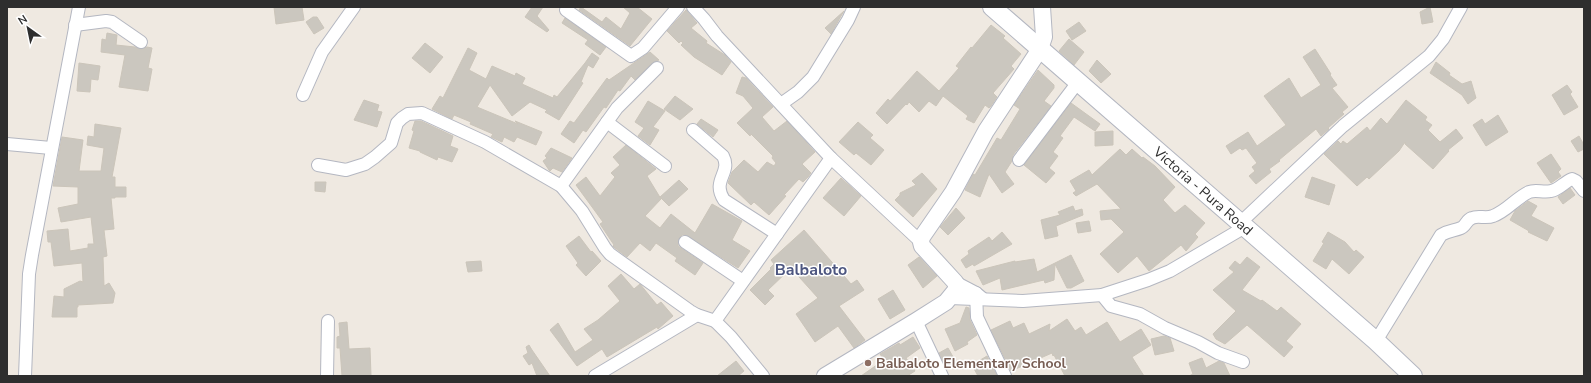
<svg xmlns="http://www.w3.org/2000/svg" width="1591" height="383" font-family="'Nunito Sans',sans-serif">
  <rect width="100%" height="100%" fill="#efe9e1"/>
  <!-- building -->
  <g fill="#cbc7bf" stroke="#cbc5ba">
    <polygon points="274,7 302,7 304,20 276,24"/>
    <polygon points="532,7 543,7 537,16 549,30 547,32 525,17"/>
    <polygon points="581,7 602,22 606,17 621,29 630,13 623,7 637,7 652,19 630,46 579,10"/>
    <polygon points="1430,7 1433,22 1422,24 1420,12"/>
    <polygon points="686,10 697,23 691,28 707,41 706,43 725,55 731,62 722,75 694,57 681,45 683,43 681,41 679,43 667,31"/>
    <polygon points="844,11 841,16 831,34 825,28"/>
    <polygon points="313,17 317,17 324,28 314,34 306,22"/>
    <polygon points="565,18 606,47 600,55 585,44 588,40 562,23"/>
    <polygon points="1079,22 1086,31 1072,40 1066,31"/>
    <polygon points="991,25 1005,36 1003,38 1021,54 1011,66 1014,69 993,93 997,97 991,106 989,108 985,105 974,123 966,119 968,116 943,96 936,106 929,101 919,112 909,102 907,105 906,104 887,124 876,113 888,99 890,101 917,71 939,91 959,68 956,66 971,47 972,48"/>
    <polygon points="107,33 117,35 116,45 135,47 141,49 147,47 152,48 148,68 152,69 148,91 119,87 125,55 101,52 102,39 106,40"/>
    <polygon points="1069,39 1084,52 1074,65 1059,51"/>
    <polygon points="425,43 443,57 430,73 412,58"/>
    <polygon points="468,48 477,53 469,70 486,79 492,66 515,76 516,73 525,78 522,84 553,98 554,95 557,97 585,63 592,53 599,58 593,68 588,65 581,82 583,83 559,120 545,112 547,110 530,102 512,116 490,85 477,107 518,124 515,121 542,132 536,145 517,137 514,142 504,137 502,142 491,137 493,134 470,124 471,122 454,115 452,119 432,109 440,96 443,98"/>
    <polygon points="1315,49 1331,74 1330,75 1337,85 1332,88 1348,107 1342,112 1344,114 1328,128 1329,129 1321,136 1316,129 1279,160 1280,161 1269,169 1271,172 1256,184 1249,176 1255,171 1252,167 1257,163 1246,148 1242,150 1240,148 1231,154 1226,146 1248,132 1257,146 1286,125 1264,96 1289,78 1301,98 1321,85 1303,57"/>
    <polygon points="650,52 659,60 652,63 635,80 631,76 620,91 618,90 606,108 604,107 586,132 583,130 574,143 561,134 570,121 574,123 607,78 609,80"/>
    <polygon points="1097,60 1111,74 1101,83 1089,71"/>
    <polygon points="1436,62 1450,73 1449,75 1462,84 1471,81 1476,98 1468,104 1462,95 1430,73"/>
    <polygon points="79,63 100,66 98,80 91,79 90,92 77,91"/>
    <polygon points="1038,70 1054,85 1054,88 1044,101 1051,106 1013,155 1012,161 1005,172 1014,184 1002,193 989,174 980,197 965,190 973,174 975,175 997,138 1001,140 1020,109 1014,105"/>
    <polygon points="742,77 746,78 773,107 762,117 774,131 787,121 815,152 802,164 811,173 808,177 803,182 799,179 784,195 786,196 769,215 754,202 751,205 728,183 732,172 744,160 758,172 767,162 774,166 776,163 772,158 773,156 751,134 750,136 737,123 753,108 743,96 736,93"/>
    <polygon points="1567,85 1572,92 1570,94 1578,107 1564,115 1552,95"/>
    <polygon points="675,96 693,109 680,120 664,109"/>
    <polygon points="364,100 379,105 377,111 382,112 377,127 354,120"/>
    <polygon points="1406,100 1427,117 1425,120 1432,125 1428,130 1440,142 1456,129 1463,138 1448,150 1449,151 1433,169 1405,144 1405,142 1399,151 1369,179 1367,177 1357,186 1324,154 1338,141 1341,144 1343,141 1347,144 1367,127 1370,131 1381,118 1387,124"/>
    <polygon points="648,101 665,111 653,127 659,130 650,145 638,136 644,128 635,122"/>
    <polygon points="1071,103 1100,124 1095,131 1074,117 1060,136 1063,138 1053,152 1058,156 1049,168 1055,173 1046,183 1024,165"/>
    <polygon points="1498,115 1508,132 1486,146 1473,125 1482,119 1485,124"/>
    <polygon points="701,119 718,130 713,137 697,124"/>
    <polygon points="415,121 421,121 453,136 450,146 458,149 452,162 438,157 437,160 420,152 420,151 409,148 414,131 412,130"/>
    <polygon points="858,122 873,135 870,138 884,150 871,165 856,153 854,155 839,142"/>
    <polygon points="95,124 121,128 112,177 115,177 115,187 126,187 126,197 115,197 115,198 111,198 114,229 104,230 107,256 103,257 104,286 109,283 115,293 113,303 78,305 78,307 77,307 77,317 52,317 54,296 64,297 64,289 80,281 83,282 82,263 54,266 51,242 48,242 47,231 68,229 70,251 88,248 88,244 94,244 91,217 61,222 58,208 78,204 78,187 53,186 62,137 83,140 79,171 101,171 104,148 87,145 88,136 94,137"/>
    <polygon points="1113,131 1113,145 1095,146 1095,132"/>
    <polygon points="1579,136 1584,145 1584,149 1578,152 1571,141"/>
    <polygon points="626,145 656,169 647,176 661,199 645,216 660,228 671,214 695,233 712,204 742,221 732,240 750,251 738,268 686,235 682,235 679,238 678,246 703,263 695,275 675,261 677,258 656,243 650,251 640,243 627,257 615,248 613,246 614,245 600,224 603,222 576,185 586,177 600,196 615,177 611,173 620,165 613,157"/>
    <polygon points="551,148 572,158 562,172 553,168 550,171 549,170 543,161 547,158 545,156"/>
    <polygon points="1120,149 1126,155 1132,149 1142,158 1143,157 1155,166 1175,187 1163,200 1175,213 1185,205 1205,223 1195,234 1198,237 1186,251 1181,245 1149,271 1137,256 1118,273 1100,254 1124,232 1111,219 1101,220 1100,211 1121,209 1097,184 1076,196 1073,193 1076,191 1070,181 1089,170 1092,175"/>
    <polygon points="1551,154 1561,169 1558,172 1561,176 1551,183 1537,163"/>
    <polygon points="922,173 937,189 913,217 895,200 900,195 900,193 916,185 912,181"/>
    <polygon points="1312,177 1335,185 1329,205 1305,197"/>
    <polygon points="841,178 861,196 844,216 823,198"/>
    <polygon points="679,180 688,189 669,206 660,197"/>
    <polygon points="315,182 326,182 325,192 315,191"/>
    <polygon points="1570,188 1575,195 1563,204 1558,197"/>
    <polygon points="1528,201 1537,206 1531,216 1554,228 1547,241 1528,232 1529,231 1510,220 1515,211"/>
    <polygon points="1073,206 1075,211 1082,209 1083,215 1056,226 1058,236 1045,239 1041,220 1060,215 1058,212"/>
    <polygon points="956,208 965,218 948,235 940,227"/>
    <polygon points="1089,221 1091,231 1078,233 1076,223"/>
    <polygon points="804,230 851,284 857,280 864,290 839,306 865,340 854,348 838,326 815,342 796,314 818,298 791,268 768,290 774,296 765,305 750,290 771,269 770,268 774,264 771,260"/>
    <polygon points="1002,232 1012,244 974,266 973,264 966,268 961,260 969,254 968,251 989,237 992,241"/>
    <polygon points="1328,232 1345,242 1354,252 1356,250 1364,257 1349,274 1332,259 1326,269 1313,261 1324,243 1322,242"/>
    <polygon points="579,236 591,252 592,251 601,261 586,276 576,265 578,263 566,246"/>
    <polygon points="1071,255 1084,281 1071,288 1067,288 1055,264 1054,280 1045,283 1044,280 1002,290 1000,278 983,285 976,271 1015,261 1015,262 1034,259 1037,272"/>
    <polygon points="919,257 937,276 923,288 908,265"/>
    <polygon points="1247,257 1260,267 1242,290 1261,301 1262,300 1277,311 1281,307 1301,324 1286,341 1293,347 1284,357 1247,325 1225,344 1216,339 1213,334 1236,311 1213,290 1234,272 1229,268 1235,261 1240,265"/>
    <polygon points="481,261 482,271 468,272 466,262"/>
    <polygon points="621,274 634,289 640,284 657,305 661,302 673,316 658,329 657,327 607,357 602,349 577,366 550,330 558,323 575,352 593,340 584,329 598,320 620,301 608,286"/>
    <polygon points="893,290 905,310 890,319 878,299"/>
    <polygon points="966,307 969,308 970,320 977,335 967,342 968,344 955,351 945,329 960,323"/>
    <polygon points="1067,319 1075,331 1081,327 1086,335 1107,322 1120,342 1141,329 1151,345 1132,357 1144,376 1065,376 1054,355 1053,356 1052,353 1011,371 991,330 1010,321 1013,328 1024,323 1029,334 1050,324 1049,331"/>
    <polygon points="347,322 349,349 370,348 371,376 342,376 340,348 337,348 337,337 340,336 339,323"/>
    <polygon points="1164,336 1170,338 1174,351 1155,355 1151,339"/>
    <polygon points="913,337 920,348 906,358 915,371 907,376 861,376 884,360 880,354 899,343 900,345"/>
    <polygon points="529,345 532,350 550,376 537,376 532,363 529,365 523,356 528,353 526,347"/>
    <polygon points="948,348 957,364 947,369 939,353"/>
    <polygon points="987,356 997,376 978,376 972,365"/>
    <polygon points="1202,358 1206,368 1219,361 1224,363 1230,376 1189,376 1193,374 1189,363"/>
    <polygon points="736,361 744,371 738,376 717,376"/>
  </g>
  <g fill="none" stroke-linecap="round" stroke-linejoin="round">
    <!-- minor casing -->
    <g stroke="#b4b7c1" stroke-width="14">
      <g id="minor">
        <polyline points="693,7 704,19 717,36 831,158"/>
        <polyline points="566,10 631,56 643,48 678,7"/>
        <polyline points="75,25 106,21 112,22 141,42"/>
        <polyline points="303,95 322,52 354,7"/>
        <polyline points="781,104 798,92 813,77 848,20 854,7"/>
        <polyline points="607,122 665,166"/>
        <path d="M693,130l30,26c9,17 -12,24 1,44l53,34"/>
        <polyline points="7,144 51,148"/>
        <polyline points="1019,160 1078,82"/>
        <polyline points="318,165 346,170 365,164 375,157 391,143 397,123 402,118 408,114 422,113 485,142 561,186 582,211 605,248 610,254 690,311 697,315 715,321"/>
        <polyline points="561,186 617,108 657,68"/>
        <polyline points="1240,223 1343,126 1429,56 1443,39 1461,7"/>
        <polyline points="685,242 743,281"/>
        <polyline points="955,282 976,293 982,298"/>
        <polyline points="976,293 977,317 1005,376"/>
        <polyline points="1102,295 1111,306 1140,314 1165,328 1198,342 1218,353 1243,362"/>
        <polyline points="950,298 1023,301 1102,295 1148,280 1170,271 1245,227"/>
        <polyline points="916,321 942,376"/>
        <path d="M1376,341l65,-106c8,-5 13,-4 20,-7 5,-2 5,-8 11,-10 6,-3 14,1 21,-2 14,-5 23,-18 36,-24 7,-3 14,1 22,-1 8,-1 13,-9 21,-12l4,2 8,10"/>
        <polyline points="25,376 29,274 32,255 79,7"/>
        <polyline points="327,376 328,321"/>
        <polyline points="595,376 697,315"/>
        <polyline points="763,376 731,337 715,321 831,158 921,242"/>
      </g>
    </g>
    <!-- tertiary casing -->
    <g stroke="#b4b7c1" stroke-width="18">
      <polyline id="tertiary" points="825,376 916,321 946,302 955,291 957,285 955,282 922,246 921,242 922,237 953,192 986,131 1040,49 1044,37 1042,7"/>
    </g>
    <!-- secondary casing -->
    <g stroke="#b4b7c1" stroke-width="20">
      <g id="secondary">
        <path id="s1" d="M992,7l384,334 37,35"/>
      </g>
    </g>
    <!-- minor -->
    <use href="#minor" stroke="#fff" stroke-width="12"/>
    <!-- tertiary -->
    <use href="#tertiary" stroke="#fff" stroke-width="16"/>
    <!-- secondary -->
    <use href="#secondary" stroke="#fff" stroke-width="18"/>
  </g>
  <!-- markers -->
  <circle fill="#8d6e63" stroke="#fff" stroke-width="1.5" cx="868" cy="363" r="4"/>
  <g text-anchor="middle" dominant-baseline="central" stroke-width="3" stroke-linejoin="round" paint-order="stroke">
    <!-- street labels -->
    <g font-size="14" fill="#2e2e2e" stroke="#fff">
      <text stroke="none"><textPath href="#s1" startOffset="280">Victoria - Pura Road</textPath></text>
    </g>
    <!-- education labels -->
    <g font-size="14" font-weight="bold" fill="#785e54" stroke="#fff" text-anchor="start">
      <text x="876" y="363">Balbaloto Elementary School</text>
    </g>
    <!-- quarter labels -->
    <g font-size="16" font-weight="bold" fill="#4d5680" stroke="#fff">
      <text x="811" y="270">Balbaloto</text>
    </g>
  </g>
  <!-- border -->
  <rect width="1591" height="383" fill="none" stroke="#2e2e2e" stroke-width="16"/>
  <!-- north arrow -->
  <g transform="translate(28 28) rotate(327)" stroke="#ffffff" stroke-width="3" paint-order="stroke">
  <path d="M0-3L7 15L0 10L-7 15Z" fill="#2e2e2e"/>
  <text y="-6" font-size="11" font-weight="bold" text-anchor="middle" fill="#2e2e2e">N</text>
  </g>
</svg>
